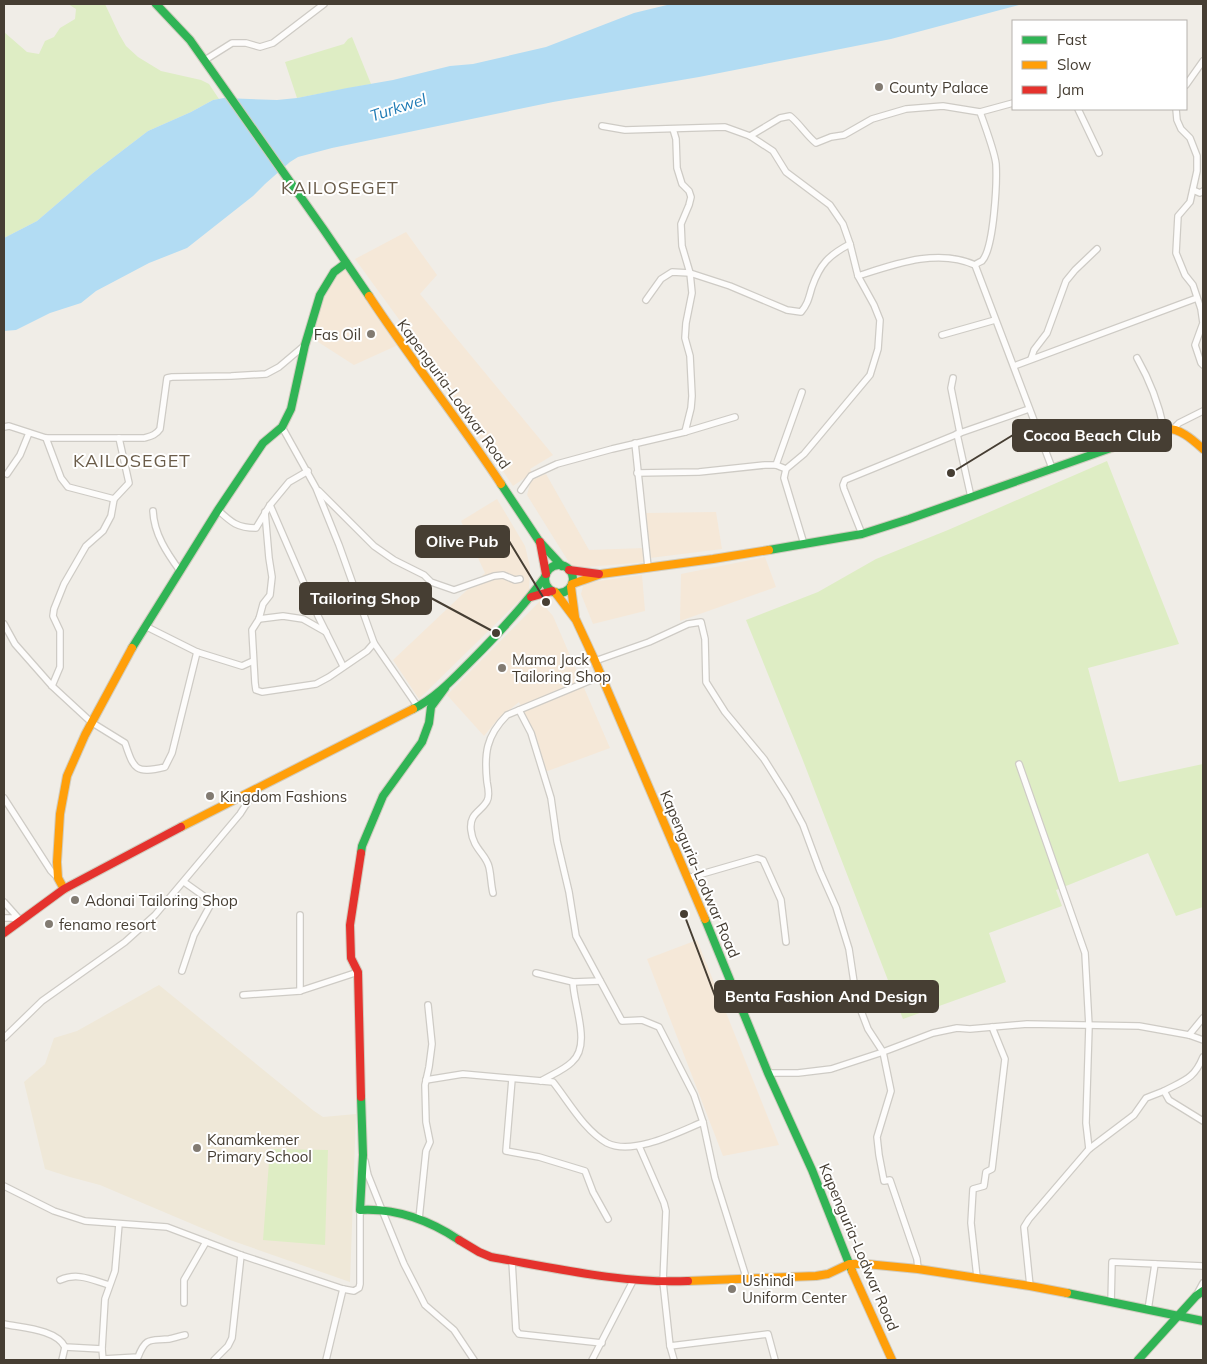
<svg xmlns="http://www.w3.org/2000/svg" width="1207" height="1364" font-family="Mulish,sans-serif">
  <rect width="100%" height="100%" fill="#f0ede7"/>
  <!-- commercial -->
  <g fill="#f5e8d8">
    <polygon points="406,232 437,275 420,294 553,455 530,469 532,473 513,486 406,329 355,259"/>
    <polygon points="346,268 398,345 354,365 312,338 326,286"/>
    <polygon points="546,474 589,550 644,548 645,562 576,568 570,564 527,495 531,480"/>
    <polygon points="497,499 525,546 530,567 529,591 419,699 393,660 485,573 461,521"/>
    <polygon points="716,512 722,549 650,558 646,513"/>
    <polygon points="765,557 776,587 680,621 681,574"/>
    <polygon points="642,575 645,611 593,624 581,594 584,583"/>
    <polygon points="540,601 553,616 610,748 545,772 536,736 519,702 498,719 484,736 447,695"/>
    <polygon points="697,940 779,1145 723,1156 647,959"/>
  </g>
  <!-- education -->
  <polygon fill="#efe8d8" points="159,985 314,1111 323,1117 356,1114 350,1282 230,1240 100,1185 70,1177 45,1169 24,1082 45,1064 54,1038 77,1031"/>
  <!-- green -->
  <g fill="#deedc4">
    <polygon points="68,4 105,4 119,34 126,46 138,57 161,71 201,80 209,84 219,99 213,100 191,112 148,131 93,173 37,221 4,238 4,32 27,52 39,54 45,41 54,37 60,28 75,19 76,9"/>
    <polygon points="352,37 371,84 297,98 285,62 344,44 348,39"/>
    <polygon points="1107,461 1179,644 1088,668 1119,782 1203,764 1203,907 1176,916 1148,853 1056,890 1062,906 989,933 1006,982 903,1019 802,758 746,620 818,592 876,559 948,530"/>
    <polygon points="270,1149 328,1150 325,1245 263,1240"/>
  </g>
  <!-- water -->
  <polygon fill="#b2dcf3" points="671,4 1023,4 891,39 699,77 553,102 332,148 298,157 290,162 265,184 253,196 187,248 149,263 96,291 81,303 50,313 16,330 4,331 4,238 37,221 93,173 148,131 191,112 213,100 224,98 277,100 297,98 347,88 393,80 450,66 473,64 546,47 634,13"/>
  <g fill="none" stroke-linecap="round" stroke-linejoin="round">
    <!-- street casing -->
    <g stroke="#cecbc5" stroke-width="8">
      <g id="street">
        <polyline points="205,60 232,43 246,43 260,47 273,43 324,4"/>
        <polyline points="1186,85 1203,61"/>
        <polyline points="1078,109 1099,153"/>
        <polyline points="1176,109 1177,120 1181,129 1190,138 1197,156 1197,171 1190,202 1178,216 1176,253 1185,275 1193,285 1201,309 1203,323 1195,345 1201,363 1203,365"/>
        <polyline points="980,112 1013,103"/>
        <polyline points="602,126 625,130 725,127 750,136 773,151 786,172 830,205 843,224 850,244 858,276 874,305 880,320 878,349 870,375 804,454 786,469 784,478 804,544"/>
        <polyline points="673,129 676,139 677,168 682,184 689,191 691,197 689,205 681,224 682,246 690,273 692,293 686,323 685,338 690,356 692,396 691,408 685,432"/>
        <path d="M750,136l30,-18 10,-2c10,8 16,19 26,27l15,-6 13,-2 28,-16 34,-10 37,-3 37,6c4,11 15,42 16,52 1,19 -2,84 -14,97 -2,1 -5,2 -7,4"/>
        <polyline points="1193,190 1200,193 1203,191"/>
        <path d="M858,276c37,-12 80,-28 117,-11l77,203"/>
        <path d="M646,300l15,-21 11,-7 18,1 40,13 57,24 14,2c7,-8 8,-15 11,-25 8,-23 17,-32 38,-43"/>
        <polyline points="942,335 995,320"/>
        <path d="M1137,358c12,21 22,47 27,71"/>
        <polyline points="1031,359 1034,350 1047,333 1066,281 1075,270 1097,249"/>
        <polyline points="1014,366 1197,298"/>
        <polyline points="953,378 951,388 960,433"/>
        <path d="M4,427l5,-1 37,12h98c7,-2 12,-3 16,-9l7,-51 5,-1 59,-1 35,-2 13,-7 26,-22"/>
        <polyline points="282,427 316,488 339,545 374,643 418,707"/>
        <polyline points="1172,430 1179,423 1203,411"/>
        <polyline points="957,434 971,497"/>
        <polyline points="46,438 61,478 68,487 114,499 129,483 119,438"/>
        <polyline points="635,443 648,567"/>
        <polyline points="776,465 802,392"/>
        <polyline points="637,473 699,472 765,465 776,465 786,469"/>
        <polyline points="7,474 20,455 29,433"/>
        <polyline points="521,490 531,476 557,464 612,449 685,432 735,417"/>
        <polyline points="319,491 374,546 394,560 424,575 431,582 454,590 494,576 503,575 515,580 520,579"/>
        <polyline points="270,505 318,616 343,666"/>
        <path d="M218,510c13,12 19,18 38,18l14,-23 19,-23 19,-11"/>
        <path d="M153,511c1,23 14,42 27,60"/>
        <polyline points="265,512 269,558 272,577 270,595 263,604 259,619 252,630 255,683 256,690 262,692 316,684 329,677 367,651 374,643"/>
        <polyline points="862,534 844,489 843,485 845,480 960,433 1029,409"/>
        <polyline points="259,619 283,616 303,619 326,632"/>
        <path d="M4,624l11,20 37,42 39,36 34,21c9,27 11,31 40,24l7,-14 25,-101"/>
        <polyline points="145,626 197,652 242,666 253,661"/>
        <polyline points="595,661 649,642 688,624 701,622 705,639 706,682 725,712 764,759 788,797 803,825 820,871 836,907 849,949 855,989 858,1003 868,1029 883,1052 891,1091 877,1137 879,1155 884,1181 890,1180 917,1259 918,1269"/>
        <polyline points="52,686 60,667 60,631 53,616 54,609 64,584 86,546 103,531 111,516 114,499"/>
        <polyline points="519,710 531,733 551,798 557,841 569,892 576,936 622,1021 642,1020 659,1027 694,1095 703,1122 715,1178 747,1280"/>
        <polyline points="1019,764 1085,953 1089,1026 1086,1123 1089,1149"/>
        <polyline points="4,798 51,871 58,878"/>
        <polyline points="688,878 757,858 763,860 781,900 786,942"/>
        <path d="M493,893c-2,-8 -2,-18 -4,-26 -3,-13 -16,-18 -18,-37 -2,-17 10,-18 16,-29 3,-5 1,-14 0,-19 -3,-28 -1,-46 20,-67l94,-39"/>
        <polyline points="4,902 20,920 12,918 4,918"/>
        <polyline points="300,915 300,991"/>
        <polyline points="182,971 194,935 212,902 184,882"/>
        <polyline points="536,973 573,982 600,981"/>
        <polyline points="243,995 300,991 358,972"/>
        <polyline points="1189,1035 1203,1018"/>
        <polyline points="4,1038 42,1001 125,942 155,915 240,814 256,789"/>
        <path d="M1203,1057c-9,22 -18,23 -39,34l5,9 34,21"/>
        <polyline points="768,1073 798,1073 831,1069 883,1052 933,1033 957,1028 970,1029 1027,1024 1139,1026 1189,1035 1203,1040"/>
        <polyline points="512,1079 506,1151 539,1157 585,1171 593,1192 608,1219"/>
        <path d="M426,1080l37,-6 90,8c16,20 31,48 54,61 26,13 72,-11 96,-21"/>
        <path d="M541,1081c10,-6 23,-11 31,-19 20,-17 1,-58 1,-80"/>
        <polyline points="639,1146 664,1203 666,1211 663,1282 670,1346 768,1334 775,1360"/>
        <polyline points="365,1161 368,1175 382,1210 404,1264 421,1297 425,1305 454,1330 474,1360"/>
        <polyline points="4,1186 54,1211 85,1221 167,1227 241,1255 343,1289 354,1291 359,1288 360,1284 360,1210"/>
        <polyline points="419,1219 426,1151 430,1142 426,1122 425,1085 429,1067 432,1044 428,1005"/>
        <polyline points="512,1261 516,1330 519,1334 602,1343"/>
        <polyline points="977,1277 971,1223 973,1189 984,1186 986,1172 992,1169 1005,1059 992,1027"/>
        <path d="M60,1280c18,-8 32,0 49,5"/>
        <polyline points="1030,1286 1024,1227 1029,1219 1089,1149 1134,1115 1146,1098 1164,1091"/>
        <polyline points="1197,1294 1203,1283"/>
        <polyline points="184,1303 184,1280 206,1242"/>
        <polyline points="1111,1303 1112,1262 1203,1266"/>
        <polyline points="1148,1310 1155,1264"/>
        <path d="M4,1324c18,4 52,5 61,23l37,2 1,11"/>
        <polyline points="670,1346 674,1360"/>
        <polyline points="102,1349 105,1299 115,1271 119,1224"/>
        <path d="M103,1359l35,-2c8,-21 13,-16 31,-18 5,-1 10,-3 16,-4"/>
        <polyline points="62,1360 65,1347"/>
        <polyline points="214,1360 228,1346 232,1338 241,1255"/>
        <polyline points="326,1360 343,1289"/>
        <polyline points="592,1360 634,1279"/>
      </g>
    </g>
    <!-- fast casing -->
    <g stroke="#d1ccbf" stroke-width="10">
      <g id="fast">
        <polyline points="156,4 190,40 324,230 369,296"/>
        <polyline points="501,484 539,541 562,566"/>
        <polyline points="769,550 862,534 909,519 1145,436"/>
        <circle cx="559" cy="579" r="14"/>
        <polyline points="132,648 218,510 263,443 282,427 291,409 305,345 320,295 334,272 346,263"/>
        <path d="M413,709c23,-11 41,-31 59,-49 26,-26 51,-53 73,-83"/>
        <polyline points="361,853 362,846 383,796 422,742 429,723 431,707 445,688"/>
        <polyline points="705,919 768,1073 812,1170 852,1271"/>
        <path d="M361,1097l2,58 -3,55c36,-2 69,10 99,30"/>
        <polyline points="1067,1293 1203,1321"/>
        <polyline points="1138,1360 1196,1296 1203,1291"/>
      </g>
    </g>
    <!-- slow casing -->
    <g stroke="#d1ccbf" stroke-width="10">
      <g id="slow">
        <path d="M369,296c42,64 90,124 132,188"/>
        <path d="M1145,436c5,-2 13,-6 19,-7 15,-2 29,11 39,20"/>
        <polyline points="572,584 601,574 713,559 769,550"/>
        <polyline points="571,587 575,617"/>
        <polyline points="555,592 576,620 595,661 705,919"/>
        <polyline points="181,827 413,709"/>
        <polyline points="64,889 58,878 57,862 60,814 67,776 85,735 132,648"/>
        <polyline points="852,1271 892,1360"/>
        <polyline points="688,1281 816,1276 828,1274 849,1264 866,1264 918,1269 1030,1286 1067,1293"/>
      </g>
    </g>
    <!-- jam casing -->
    <g stroke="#d1ccbf" stroke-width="10">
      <g id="jam">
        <polyline points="540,542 546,574"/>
        <polyline points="569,570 599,574"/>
        <polyline points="531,597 552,591"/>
        <polyline points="361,853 350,925 351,958 358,972 361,1097"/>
        <polyline points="4,933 64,889 181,827"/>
        <path d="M459,1240l20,12 12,5c63,11 133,27 197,24"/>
      </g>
    </g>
    <!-- street -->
    <use href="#street" stroke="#fdfcfb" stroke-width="5.5"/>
    <!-- fast -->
    <use href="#fast" stroke="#30b455" stroke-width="8"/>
    <!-- slow -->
    <use href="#slow" stroke="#ff9f0a" stroke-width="8"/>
    <!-- jam -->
    <use href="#jam" stroke="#e5322d" stroke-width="8"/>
  </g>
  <!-- markers -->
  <g fill="#827b72" stroke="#fff" stroke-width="2">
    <circle cx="879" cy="87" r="5"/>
    <circle cx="371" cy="334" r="5"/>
    <circle cx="502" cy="668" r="5"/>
    <circle cx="210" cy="796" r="5"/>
    <circle cx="75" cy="900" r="5"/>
    <circle cx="49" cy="924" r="5"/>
    <circle cx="197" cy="1148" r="5"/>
    <circle cx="732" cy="1289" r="5"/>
  </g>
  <g text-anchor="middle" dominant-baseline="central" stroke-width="4" stroke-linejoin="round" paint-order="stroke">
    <!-- poi labels -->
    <g font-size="15" fill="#463e33" stroke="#fff" text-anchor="start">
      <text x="889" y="87">County Palace</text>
      <text x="361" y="334" text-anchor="end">Fas Oil</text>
      <text x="512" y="659">Mama Jack<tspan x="512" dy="17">Tailoring Shop</tspan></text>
      <text x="220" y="796">Kingdom Fashions</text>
      <text x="85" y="900">Adonai Tailoring Shop</text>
      <text x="59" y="924">fenamo resort</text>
      <text x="207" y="1139">Kanamkemer<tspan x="207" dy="17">Primary School</tspan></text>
      <text x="742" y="1280">Ushindi<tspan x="742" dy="17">Uniform Center</tspan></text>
    </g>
    <!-- street labels -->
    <g font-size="15" fill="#463e33" stroke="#fff">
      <text transform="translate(454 394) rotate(54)">Kapenguria-Lodwar Road</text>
      <text transform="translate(700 874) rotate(67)">Kapenguria-Lodwar Road</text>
      <text transform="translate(859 1247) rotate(67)">Kapenguria-Lodwar Road</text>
    </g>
    <!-- water labels -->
    <g font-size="16" font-style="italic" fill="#1f7bb5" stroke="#fff">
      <text transform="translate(398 107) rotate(-18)">Turkwel</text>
    </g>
    <!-- quarter labels -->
    <g font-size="18" letter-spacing="1" fill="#6a5c49" stroke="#fff">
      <text x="340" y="187">KAILOSEGET</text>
      <text x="132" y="460">KAILOSEGET</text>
    </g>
  </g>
  <!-- callouts -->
  <path fill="none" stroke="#463e33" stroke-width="2" d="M951 473L1013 435M546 602L509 541M496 633L431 598M684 914L715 996"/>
  <g fill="#463e33" stroke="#fff" stroke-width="2">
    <circle cx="951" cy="473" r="5"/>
    <circle cx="546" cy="602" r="5"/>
    <circle cx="496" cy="633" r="5"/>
    <circle cx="684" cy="914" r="5"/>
  </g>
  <g fill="#463e33" stroke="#463e33" stroke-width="2">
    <rect x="1013" y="420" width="158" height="31" rx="5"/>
    <rect x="416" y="526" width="93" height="31" rx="5"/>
    <rect x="300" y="583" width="131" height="31" rx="5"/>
    <rect x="715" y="981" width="223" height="31" rx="5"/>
  </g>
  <g font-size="16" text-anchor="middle" font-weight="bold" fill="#fff">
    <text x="1092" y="441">Cocoa Beach Club</text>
    <text x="462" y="547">Olive Pub</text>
    <text x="365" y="604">Tailoring Shop</text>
    <text x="826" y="1002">Benta Fashion And Design</text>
  </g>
  <!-- border -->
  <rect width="1207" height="1364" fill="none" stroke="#463e33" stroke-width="10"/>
  <!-- legend -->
  <rect x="1012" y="20" width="175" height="90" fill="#ffffff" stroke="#b5b2ad"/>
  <rect x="1022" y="36" width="25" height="8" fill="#30b455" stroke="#b5b2ad"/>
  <text x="1057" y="45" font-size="15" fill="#463e33">Fast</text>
  <rect x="1022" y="61" width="25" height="8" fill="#ff9f0a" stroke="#b5b2ad"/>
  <text x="1057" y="70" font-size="15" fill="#463e33">Slow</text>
  <rect x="1022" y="86" width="25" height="8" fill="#e5322d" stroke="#b5b2ad"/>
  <text x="1057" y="95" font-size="15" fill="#463e33">Jam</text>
</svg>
